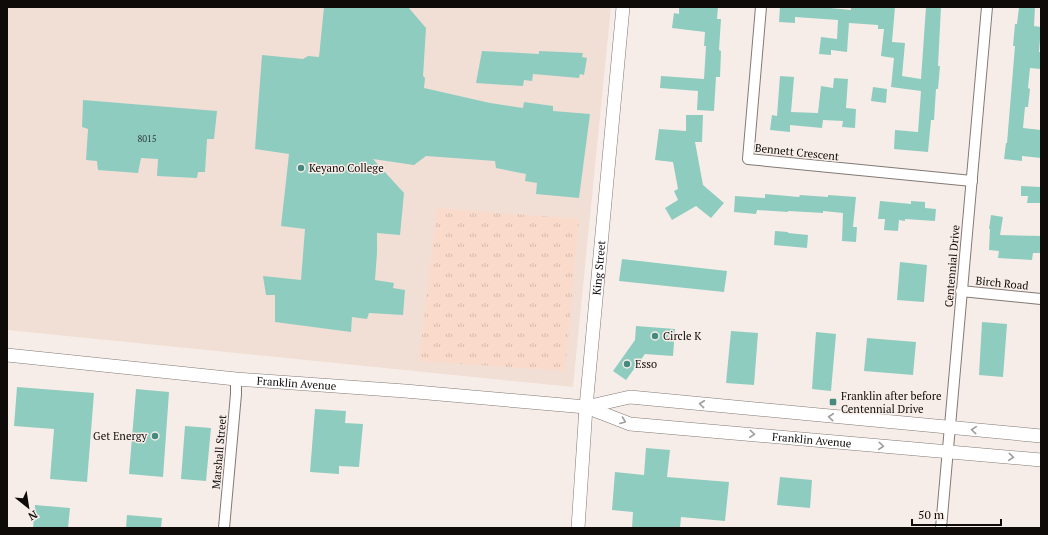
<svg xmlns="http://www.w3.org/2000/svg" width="1048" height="535" font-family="'PT Serif',serif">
  <defs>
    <pattern id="grass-tufts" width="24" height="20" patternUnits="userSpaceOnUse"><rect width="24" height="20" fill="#fadbcb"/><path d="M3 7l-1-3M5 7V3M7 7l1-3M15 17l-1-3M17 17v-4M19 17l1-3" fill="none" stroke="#d5bbad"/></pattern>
  </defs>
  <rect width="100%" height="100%" fill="#f7ede8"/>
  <!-- built -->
  <polygon fill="#f1dfd6" points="7,7 611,7 573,387 7,330"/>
  <!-- grass -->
  <polygon fill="url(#grass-tufts)" points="437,208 579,219 565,371 419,361"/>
  <!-- building -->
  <g fill="#8eccc0">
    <polygon points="324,7 408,7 426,28 423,76 425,78 424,88 490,103 523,108 524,102 553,106 553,111 590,114 579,198 536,194 537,183 525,181 526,174 496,168 495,161 426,156 414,165 373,159 404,193 400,235 377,233 377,253 375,280 394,283 393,288 405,290 403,315 369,313 367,319 352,317 351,332 275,322 275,295 266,295 263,276 301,280 305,229 281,226 289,154 255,149 262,55 303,59 308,56 319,57"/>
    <polygon points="679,7 718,7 717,19 721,19 719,50 721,51 720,77 716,77 714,111 697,110 698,91 660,88 661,76 704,79 706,46 704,46 705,32 672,28 674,13 679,14"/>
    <polygon points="780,7 830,7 830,8 851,10 851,7 887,8 887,7 895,7 892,42 905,43 902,76 921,79 926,7 941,7 938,66 940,66 938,89 936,89 934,120 931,120 928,152 894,149 895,130 918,132 921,91 891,87 894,58 881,56 884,29 878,29 878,25 849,23 847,52 831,50 831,55 819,54 821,37 837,39 838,20 795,17 795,23 779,22"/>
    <polygon points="1019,7 1035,7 1034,26 1041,27 1039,52 1041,52 1041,69 1030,68 1028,88 1030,89 1028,107 1025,107 1023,128 1041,130 1041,158 1022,156 1022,161 1004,159 1006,143 1007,143 1015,46 1013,46 1015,24 1017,24"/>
    <polygon points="482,51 539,54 539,51 583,53 582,57 587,58 584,75 580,74 579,78 533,74 532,81 524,80 523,86 476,83"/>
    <polygon points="780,76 794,77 791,112 818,113 821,86 833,88 834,78 848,79 846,108 856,109 855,128 842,127 843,121 823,120 822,128 790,125 790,132 770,130 772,115 777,116"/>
    <polygon points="873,87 887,89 886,103 871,101"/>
    <polygon points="83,100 217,111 214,139 207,139 205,172 198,172 197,178 157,176 158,159 141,158 138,173 98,170 97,161 86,160 88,129 82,127"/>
    <polygon points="686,115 703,115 702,142 695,142 703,185 724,203 711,218 696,206 672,220 665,208 678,200 674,191 678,189 673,162 655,160 659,129 686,131"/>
    <polygon points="1021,186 1041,187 1041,203 1027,203 1028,196 1021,196"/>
    <polygon points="765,194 799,197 800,195 828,197 828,195 856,197 853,227 857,227 856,242 842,241 843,213 823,211 823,213 788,211 788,212 757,210 756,214 734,212 735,196 765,198"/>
    <polygon points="880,201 911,204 911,201 925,202 925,208 936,209 935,221 905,219 905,221 899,220 898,231 884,230 885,219 878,219"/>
    <polygon points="991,215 1003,217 1000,235 1041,236 1041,253 1033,253 1032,260 998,258 999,251 989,250 990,229 989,229"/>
    <polygon points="775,231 788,232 788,233 808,235 807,248 774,245"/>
    <polygon points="622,259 727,271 724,292 619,281"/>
    <polygon points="900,262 927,265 924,302 897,300"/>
    <polygon points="982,322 1007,324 1003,377 979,375"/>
    <polygon points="636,326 675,329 673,356 645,354 626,380 613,371 635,340"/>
    <polygon points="731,331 758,333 754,385 726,383"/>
    <polygon points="816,332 836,334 831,391 812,389"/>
    <polygon points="867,338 916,342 913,375 864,371"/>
    <polygon points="17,387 94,393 87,482 50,479 54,429 14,426"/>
    <polygon points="136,389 169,392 163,477 129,474"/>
    <polygon points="315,409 346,411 345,423 363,424 359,467 339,466 339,474 310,472"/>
    <polygon points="185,426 211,428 206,481 181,479"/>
    <polygon points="646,448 670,450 667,477 729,482 725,521 681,517 680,528 632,528 633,512 612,510 615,472 644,475"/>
    <polygon points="780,477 812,480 810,508 777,505"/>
    <polygon points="35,505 70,508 68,528 33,528"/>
    <polygon points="127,515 162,518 161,528 126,528"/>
  </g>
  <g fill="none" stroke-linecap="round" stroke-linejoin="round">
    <!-- street casing -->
    <g stroke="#827975" stroke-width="12">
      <g id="street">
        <polyline points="761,7 748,159 972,181"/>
        <polyline points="961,291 1041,299"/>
        <polyline points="224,528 236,394 236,379"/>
        <polyline points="941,528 987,7"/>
      </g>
    </g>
    <!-- secondary casing -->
    <g stroke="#827975" stroke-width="14">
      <g id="secondary">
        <path id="s1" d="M7,355l229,24 169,12 181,16 44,17 411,36"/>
        <polyline points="586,407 630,397 1041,436"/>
        <path id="s2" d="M578,528l8,-121 37,-400"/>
      </g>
    </g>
    <!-- street -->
    <use href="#street" stroke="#fff" stroke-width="10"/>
    <!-- secondary -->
    <use href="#secondary" stroke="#fff" stroke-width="13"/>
  </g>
  <!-- one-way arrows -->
  <defs><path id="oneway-chevron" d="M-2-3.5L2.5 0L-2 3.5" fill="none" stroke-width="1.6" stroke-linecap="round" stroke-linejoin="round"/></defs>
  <g stroke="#9f9d9d">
    <use href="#oneway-chevron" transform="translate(702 404) rotate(-174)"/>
    <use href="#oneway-chevron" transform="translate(831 417) rotate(-174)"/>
    <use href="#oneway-chevron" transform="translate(623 421) rotate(21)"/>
    <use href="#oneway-chevron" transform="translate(974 430) rotate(-175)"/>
    <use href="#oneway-chevron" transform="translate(752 434) rotate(5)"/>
    <use href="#oneway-chevron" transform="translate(881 446) rotate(5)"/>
    <use href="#oneway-chevron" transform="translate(1011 457) rotate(5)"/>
  </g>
  <!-- markers -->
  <g fill="#468a7f" stroke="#f7ede8" stroke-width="1.5">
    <circle cx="301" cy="168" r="4"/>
    <circle cx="655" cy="336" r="4"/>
    <circle cx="627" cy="364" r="4"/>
    <rect x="829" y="398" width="8" height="8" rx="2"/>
    <circle cx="155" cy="436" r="4"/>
  </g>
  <g text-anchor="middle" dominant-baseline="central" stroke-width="3" stroke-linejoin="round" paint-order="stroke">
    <!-- number labels -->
    <g font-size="9" fill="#2e3b37">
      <text x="147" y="139">8015</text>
    </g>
    <!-- street labels -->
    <g font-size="11" fill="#0e0b09" stroke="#f7ede8">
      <text transform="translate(797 152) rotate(6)">Bennett Crescent</text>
      <text transform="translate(952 266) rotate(-85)">Centennial Drive</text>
      <text stroke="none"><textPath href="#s2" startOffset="261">King Street</textPath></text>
      <text transform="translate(1002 283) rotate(6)">Birch Road</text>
      <text stroke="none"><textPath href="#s1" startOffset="291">Franklin Avenue</textPath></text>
      <text stroke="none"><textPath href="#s1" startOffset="811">Franklin Avenue</textPath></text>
      <text transform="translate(219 452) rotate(-85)">Marshall Street</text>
    </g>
    <!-- poi labels -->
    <g font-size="11" fill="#0e0b09" stroke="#f7ede8" text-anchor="start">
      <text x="309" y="168">Keyano College</text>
      <text x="663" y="336">Circle K</text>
      <text x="635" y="364">Esso</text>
      <text x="841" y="396">Franklin after before<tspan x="841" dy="13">Centennial Drive</tspan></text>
      <text x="147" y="436" text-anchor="end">Get Energy</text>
    </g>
  </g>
  <!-- border -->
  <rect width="1048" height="535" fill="none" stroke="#0e0b09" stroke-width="16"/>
  <!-- north arrow -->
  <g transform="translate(28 507) rotate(150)" stroke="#f7ede8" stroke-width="3" paint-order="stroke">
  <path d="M0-3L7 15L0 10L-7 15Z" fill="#0e0b09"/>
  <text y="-6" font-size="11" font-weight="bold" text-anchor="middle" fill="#0e0b09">N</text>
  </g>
  <!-- scale -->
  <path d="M912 519v6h89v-6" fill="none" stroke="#0e0b09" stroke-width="2"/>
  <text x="918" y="519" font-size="12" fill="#0e0b09" stroke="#f7ede8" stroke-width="3" paint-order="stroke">50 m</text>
</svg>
